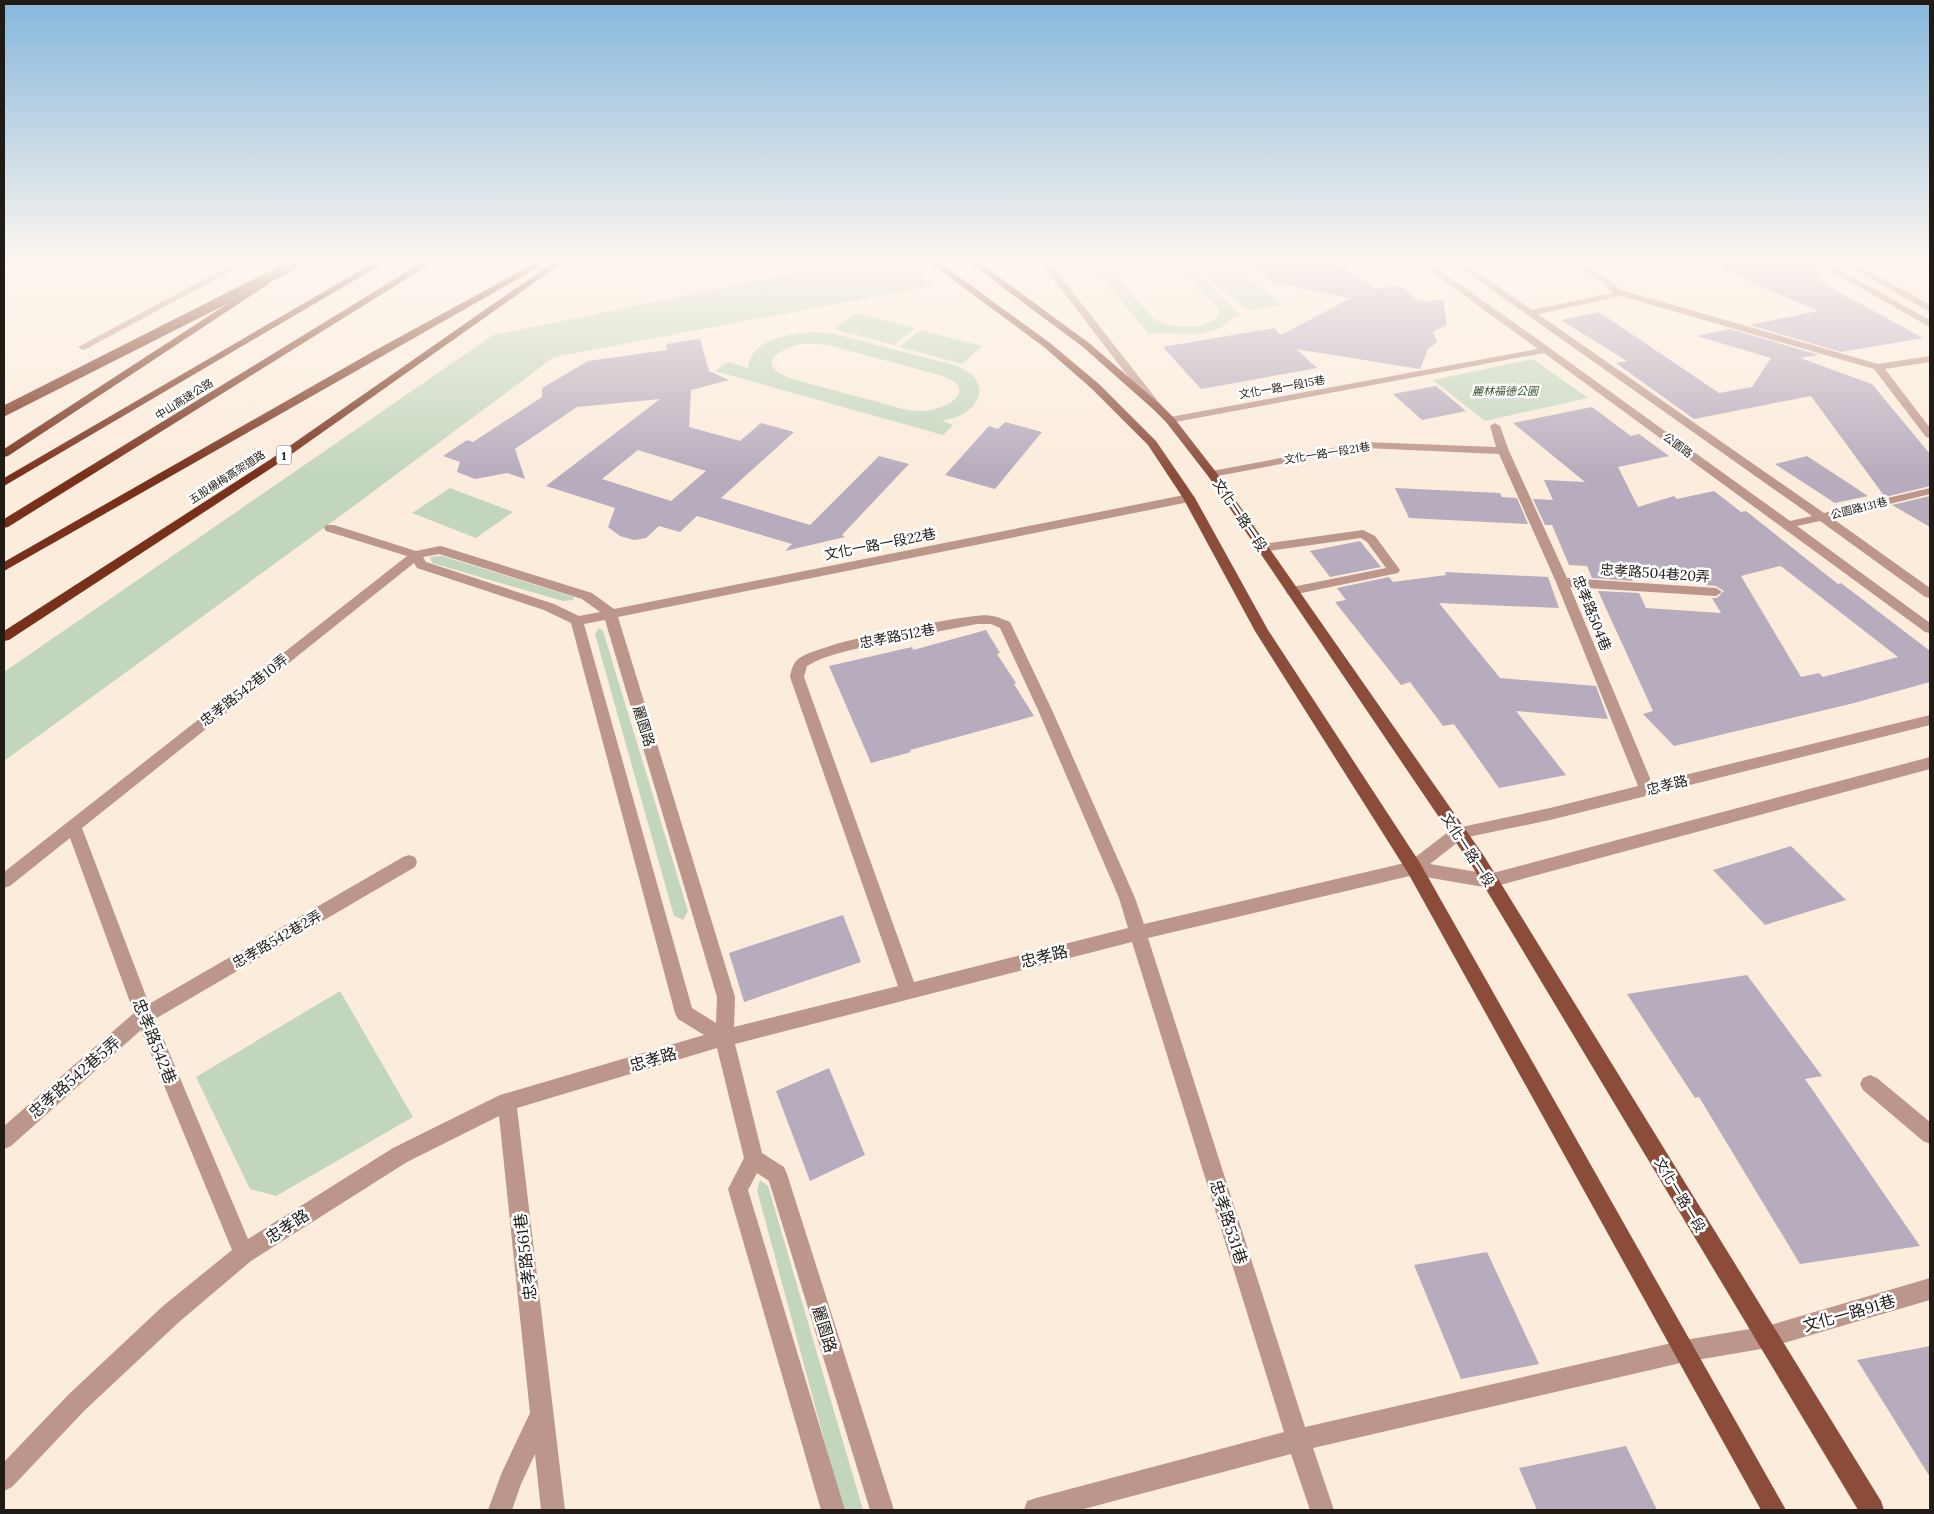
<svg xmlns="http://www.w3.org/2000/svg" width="1934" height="1514" font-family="Lora,'Noto Sans TC',serif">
  <rect width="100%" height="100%" fill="#fbecdc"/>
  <!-- green -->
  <g fill="#c2d6be" fill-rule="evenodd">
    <polygon points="842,263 907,263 932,286 554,357 343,514 4,761 4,672 493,335"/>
    <path d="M1089,263h15l50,56 10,5 12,2h25l15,-7 3,-5v-5l-44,-46h13l53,53 -9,1c-18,26 -56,13 -83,17z"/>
    <polygon points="1231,263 1281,305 1248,311 1193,264"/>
    <polygon points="856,313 915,328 894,345 834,329"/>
    <polygon points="920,330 982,346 962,364 900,347"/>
    <path d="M812,332l19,1 126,33c5,3 10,5 14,8 16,14 7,33 -10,41 -6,3 -13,4 -19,6l11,4 -10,10 -228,-64 13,-9 20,6c2,-29 41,-34 64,-36zM806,343l22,2 115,31c37,14 3,34 -20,35 -16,1 -33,-6 -48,-10 -29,-7 -57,-15 -85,-23 -39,-15 -7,-31 16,-35z"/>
    <polygon points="1533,359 1588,398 1485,421 1433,380"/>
    <polygon points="450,488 513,512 476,538 412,513"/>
    <polygon points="442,556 574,597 573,600 563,601 432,563 430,557"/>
    <polygon points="599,628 603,631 688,911 683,920 674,916 595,634"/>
    <polygon points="340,991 413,1117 276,1196 250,1189 196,1077"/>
    <polygon points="760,1180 768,1186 863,1510 843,1510 757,1190"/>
  </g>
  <!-- building -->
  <g fill="#b7acbd" fill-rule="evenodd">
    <polygon points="1251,263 1336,263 1376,289 1397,286 1403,288 1416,299 1427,302 1443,299 1447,325 1433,332 1437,342 1428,349 1420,369 1296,349 1317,368 1201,389 1163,347 1274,328 1281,335 1351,298 1274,283"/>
    <polygon points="1708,263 1814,263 1818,266 1819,281 1923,338 1841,352 1750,325 1818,311"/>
    <polygon points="1599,312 1719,393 1752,387 1771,358 1697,336 1730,329 1819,355 1800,358 1872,384 1930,454 1930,486 1885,497 1811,396 1694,419 1616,363 1627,361 1561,320"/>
    <path d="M700,339l9,32 20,9 -38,10 -2,37 51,14 21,-18 33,9 -73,66 89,27 69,-69 30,8 -67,71 3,2 -60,14 7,-7 -95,-28 -17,16 -21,-6 -13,12 -12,2 -14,-4 -12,-9 7,-19 -69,-22 114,-87 -83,8 -62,42 10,30 -18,-6 -32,6 -18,-7 3,-10 -17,-6 24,-16 6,2 69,-45v-9l46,-27 79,-11 -1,-6zM638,450l68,21 -35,30 -69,-22z"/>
    <polygon points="1436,386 1466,411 1422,420 1393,394"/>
    <path d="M1592,407l39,29 8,-2 30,22 -51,11 20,40 36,-11 3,3 37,-8 27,21 5,-1 92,73 3,-1 89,68v31l-76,21 -180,43 -31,-32 10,-3 -55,-120 41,2 7,15 75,5 -9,-15h5l7,-7 -8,-5 -11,-1 -10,-16 -67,2 5,10 -41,-3 -5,-12 -18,-1 -17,-40h-7l-12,-26 20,1 -9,-20 41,2 -72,-59zM1780,566l2,1 116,90 -75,20 -4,-4 -18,4 -60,-101z"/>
    <polygon points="1005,422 1042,432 995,489 945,475 989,426 998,429"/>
    <polygon points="1807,456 1868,496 1835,503 1775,464"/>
    <polygon points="1395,488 1500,493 1502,497 1517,498 1528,524 1409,518"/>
    <polygon points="1930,496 1930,527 1892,505"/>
    <polygon points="1360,541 1381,567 1330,577 1310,551"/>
    <polygon points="1445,572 1548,577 1559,608 1439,603 1500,678 1596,686 1608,719 1516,711 1566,775 1499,788 1454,724 1443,726 1410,682 1401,685 1335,602 1346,600 1337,588 1389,577 1393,582 1446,575"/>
    <polygon points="986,630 1000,653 997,654 1016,683 1014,684 1034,716 910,750 911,752 871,763 829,666 912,647 913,650"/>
    <polygon points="1791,846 1846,900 1765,925 1713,870"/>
    <polygon points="843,915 861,962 744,1002 729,953"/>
    <polygon points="1747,975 1822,1076 1805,1079 1920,1246 1800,1264 1699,1097 1695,1098 1627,994"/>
    <polygon points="829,1068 865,1155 810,1181 776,1091"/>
    <polygon points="1487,1252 1539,1364 1461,1379 1414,1265"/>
    <polygon points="1930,1346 1930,1477 1857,1360"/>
    <polygon points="1626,1446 1657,1510 1537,1510 1519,1468"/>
  </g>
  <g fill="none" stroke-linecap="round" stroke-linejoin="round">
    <!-- minor -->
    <g fill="#bc968b" fill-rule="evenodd">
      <polygon points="234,263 246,263 86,349 83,350 78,347"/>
      <polygon points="1041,263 1050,263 1161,405 1162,407 1161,409 1153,409"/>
      <path d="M1419,263h10l97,68 264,190 22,-5 -358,-253h10l68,47 81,-17 -12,-11 -30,-19c19,0 36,15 50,27l257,74 52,-8v6l-45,7 45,59v10l-4,-1 -52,-68 -253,-73 -83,18 286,199 106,-25v6l-98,24 98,70v10l-5,-1 -105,-76 -23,5 133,97v10l-5,-1 -381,-279 -374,70 -5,-3 5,-3 368,-68z"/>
      <polygon points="1816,263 1827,263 1930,320 1930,327"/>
      <polygon points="1843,263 1854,263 1930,305 1930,312"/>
      <polygon points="1918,263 1930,264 1930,270"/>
      <path d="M1495,423l5,3 9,25 58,127 149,10 6,4 -6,4 -146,-9 82,196 278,-68v10l-380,95 -87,18 -33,26 59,10 441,-117v12l-441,119 -75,-13 -266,63 157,489 380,-87 82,-14 163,-48v22l-163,48 -82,14 -372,86 21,62h-24l-19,-56 -211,56h-56l3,-9 9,-3 248,-66 -152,-490 -397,102 27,109 22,14 3,7 107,336h-24l-101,-329 -12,-8 -9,17 97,320h-24l-93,-321 16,-31 -27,-110 -200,60 48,402h-24l-6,-56 -14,30 -9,26h-24l14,-38 28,-59 -31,-297 -92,46 -156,99 -72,61 -94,88 -73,77 -8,4v-29l65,-68 94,-88 69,-56 -91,-220 -130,116 -7,3v-23l130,-113 -64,-175 -60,48 -6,2v-16l403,-316 -81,-25 -2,-3 2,-3h8l82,26 24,-5 4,1 148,46 22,16 575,-115 4,2 2,2 -2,2 -4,2 -571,115 117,380 -1,30 164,-41 -108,-309c1,-6 3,-13 7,-17 19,-17 149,-41 179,-44 13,-2 22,1 34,6l42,88 83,188 9,26 265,-62 43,-33 98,-21 88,-22 -82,-204 -57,-128 -134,-6 -153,29 -6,-3 6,-3 153,-29 131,5 -6,-21zM439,554l143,45 18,13 -21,4 -25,-12 -128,-42 -3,-5zM414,563l3,5 127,42 27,13 104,390 3,6 26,16 -204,60 -107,53 -145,91 -93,-220 260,-152 2,-5 -2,-5 -6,-2 -6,2 -254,147 -67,-176zM605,620l112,377 -1,26 -24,-15 -108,-384zM977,624h14l9,4 38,82 81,188 9,30 -214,54 -110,-305 3,-11c20,-12 44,-16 66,-21 35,-8 69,-14 104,-21z"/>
      <polygon points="1363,530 1375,536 1400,570 1398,573 1292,595 1287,594 1286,591 1287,588 1386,568 1367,542 1361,538 1262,552 1256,548 1262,544"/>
      <polygon points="1870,1075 1877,1078 1930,1122 1930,1144 1923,1141 1863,1090 1860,1084 1863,1078"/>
    </g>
    <!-- major -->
    <g fill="#8b4c39" fill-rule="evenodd">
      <polygon points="930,263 940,263 1050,343 1099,384 1156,441 1195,498 1268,630 1420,863 1786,1510 1761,1510 1408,873 1255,631 1183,498 1148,445 1091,388 1044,347"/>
      <polygon points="970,263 980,263 1089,343 1161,405 1174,418 1216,472 1484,856 1881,1501 1884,1510 1858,1510 1472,866 1208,476 1166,422 1153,409 1083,347"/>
    </g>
    <!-- highway -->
    <g fill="#78301a" fill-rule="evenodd">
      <polygon points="373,263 384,263 4,486 4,478"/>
      <polygon points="421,263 432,263 8,527 4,528 4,519"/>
      <polygon points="535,263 546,263 4,571 4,562 374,351"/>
      <polygon points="552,263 562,263 279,463 9,640 4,641 4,631 271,459"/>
      <polygon points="267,278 270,279 270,283 8,456 4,457 4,449"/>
    </g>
    <!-- highway-bridge -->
    <polyline stroke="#78301a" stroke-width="10" points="4,411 297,263"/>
  </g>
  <!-- sky -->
  <linearGradient id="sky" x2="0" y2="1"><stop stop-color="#86b7dc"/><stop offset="0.55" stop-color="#fdf6ef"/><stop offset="1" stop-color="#fdf6ef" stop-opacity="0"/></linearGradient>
  <rect width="1934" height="475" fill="url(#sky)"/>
  <g text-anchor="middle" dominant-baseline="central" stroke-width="5" stroke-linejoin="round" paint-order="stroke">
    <!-- far-street labels -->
    <g font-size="11" fill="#201b15" stroke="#fff">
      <text transform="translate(1282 387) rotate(-10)">文化一路一段15巷</text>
      <text transform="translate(184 399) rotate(-32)">中山高速公路</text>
      <text transform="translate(1678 445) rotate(36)">公園路</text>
      <text transform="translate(1327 453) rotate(-9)">文化一路一段21巷</text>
      <text transform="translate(227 477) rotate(-33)">五股楊梅高架道路</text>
      <text transform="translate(1859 508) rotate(-14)">公園路131巷</text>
    </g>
    <!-- far-park labels -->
    <g font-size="11" font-style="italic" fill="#31542b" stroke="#fff">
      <text x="1505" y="391">麗林福德公園</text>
    </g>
    <!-- shield labels -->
    <rect fill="#fff" stroke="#635f5b" stroke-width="1" x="276.5" y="445.5" width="15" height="19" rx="4"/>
    <g font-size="12" font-weight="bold" fill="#201b15">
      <text x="284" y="455">1</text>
    </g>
    <!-- street labels -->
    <g font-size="14" fill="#201b15" stroke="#fff">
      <text transform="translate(1240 515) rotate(56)">文化一路一段</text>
      <text transform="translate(880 544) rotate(-11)">文化一路一段22巷</text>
      <text transform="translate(1655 573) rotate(4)">忠孝路504巷20弄</text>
      <text transform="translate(1592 613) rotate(68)">忠孝路504巷</text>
      <text transform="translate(897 636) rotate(-11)">忠孝路512巷</text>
      <text transform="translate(244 690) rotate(-38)">忠孝路542巷10弄</text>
      <text transform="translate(644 726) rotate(73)">麗園路</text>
      <text transform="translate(1667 785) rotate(-14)">忠孝路</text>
      <text transform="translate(1468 850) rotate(57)">文化一路一段</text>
      <text transform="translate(277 939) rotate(-30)">忠孝路542巷2弄</text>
      <text transform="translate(1680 1195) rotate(59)">文化一路一段</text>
    </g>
    <!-- near-street labels -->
    <g font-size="16" fill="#201b15" stroke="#fff">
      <text transform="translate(1044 956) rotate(-14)">忠孝路</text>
      <text transform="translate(155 1041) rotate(68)">忠孝路542巷</text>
      <text transform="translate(653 1059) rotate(-16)">忠孝路</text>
      <text transform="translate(74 1077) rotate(-41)">忠孝路542巷5弄</text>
      <text transform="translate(1229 1222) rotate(72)">忠孝路531巷</text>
      <text transform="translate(287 1226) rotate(-33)">忠孝路</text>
      <text transform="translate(525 1257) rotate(-97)">忠孝路561巷</text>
      <text transform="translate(1849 1313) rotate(-16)">文化一路91巷</text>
      <text transform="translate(825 1329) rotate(73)">麗園路</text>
    </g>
  </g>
  <!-- border -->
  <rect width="1934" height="1514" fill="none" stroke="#201b15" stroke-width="10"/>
</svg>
